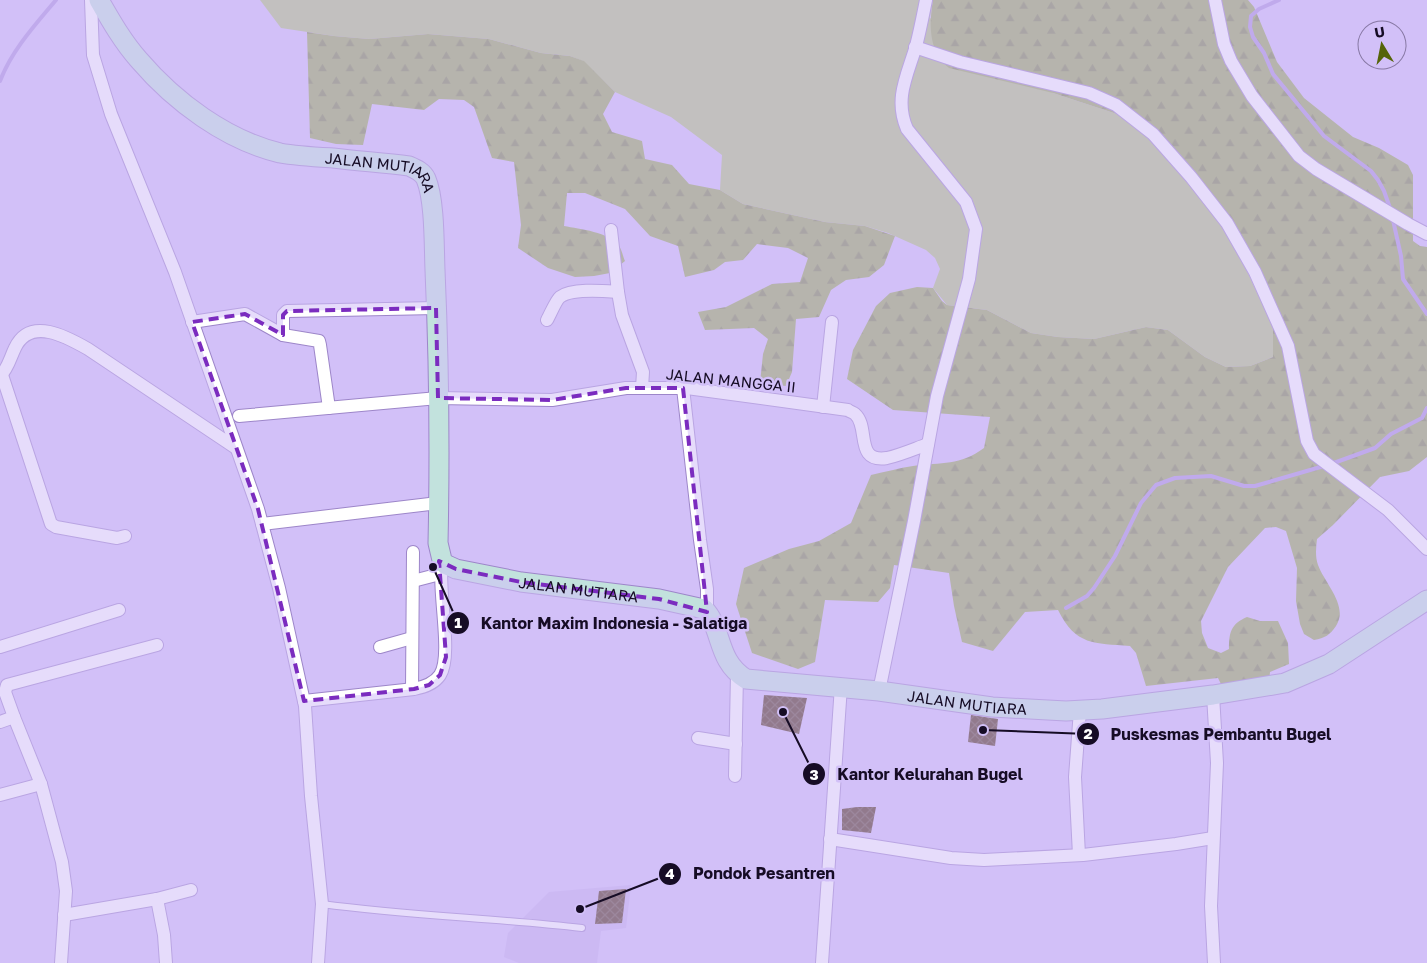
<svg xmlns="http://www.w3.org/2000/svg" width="1427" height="963" font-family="'Golos Text',sans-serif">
  <defs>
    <pattern id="forest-firs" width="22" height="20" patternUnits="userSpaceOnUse" patternTransform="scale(1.25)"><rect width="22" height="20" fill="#95a752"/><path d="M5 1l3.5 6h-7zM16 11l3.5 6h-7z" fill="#798644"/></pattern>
    <pattern id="building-cross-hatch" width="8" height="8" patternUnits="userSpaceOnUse" patternTransform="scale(1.25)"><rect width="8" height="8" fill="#45270c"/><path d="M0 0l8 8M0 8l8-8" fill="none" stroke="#5c4430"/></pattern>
  </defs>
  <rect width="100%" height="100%" fill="#d2c0f8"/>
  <!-- built -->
  <polygon fill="#c5b1ee" points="631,885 626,928 601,931 597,963 519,963 504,957 508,933 549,892"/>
  <!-- grass -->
  <polygon fill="#afc07a" points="260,0 933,0 930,18 1053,93 1123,116 1163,150 1228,231 1273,326 1273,357 1250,366 1226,367 1205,357 1168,330 1146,327 1094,339 1058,337 1031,333 987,310 947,305 933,288 940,269 935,258 926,250 888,233 865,226 825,222 743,204 720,190 722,155 671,117 615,92 583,61 570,56 541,53 489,39 428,34 369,39 334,36 281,28"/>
  <!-- forest -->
  <g fill="url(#forest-firs)">
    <path d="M933,0h315l6,7 23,55 27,36 49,39 26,11 29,17 5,10v66l7,5 7,1v210l-18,14 -29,6 -47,48 -16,14c-1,9 -2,17 1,26 7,19 31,41 18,61 -6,9 -11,12 -22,14l-10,-6 -4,-10 -4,-23 1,-33 -11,-37 -10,-4 -11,1 -37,39 -27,54 1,12 6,15 13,5 8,-4c0,-17 2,-25 18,-32l13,4h18l10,22 1,21 -19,8 -1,11 -45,7 -6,-12 -72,8 -10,-33 -6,-7c-36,-3 -54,0 -72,-36l-33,2 -32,39 -31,-9 -8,-36 -5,-33 -55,-8 -4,23 -12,14 -53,-2 -10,62 -17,7 -46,-16 -16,-49 8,-36 45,-19 30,-8 32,-18 20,-48c14,-3 28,-7 42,-9 29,-4 47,0 71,-18l6,-31 -97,-7 -46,-31 6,-29 23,-44 14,-13 27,-6 16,1 9,13 5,4 40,5 44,23 27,4 36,2 52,-12 22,3 37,27 21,10 24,-1 23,-9v-32l-45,-94 -65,-81 -40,-34 -70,-23 -104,-25c-21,-16 -20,-45 -16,-68z"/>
    <path d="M307,32l27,4 35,3 59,-5 61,5 52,14 29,3 14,5 31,31 -12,22 9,18 30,9 3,18 27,6 17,19 31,6 23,14 82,18 40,4 30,10 -11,29 -15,12 -23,3 -15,10 -12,27 -23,2 -4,53 -6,14 -26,-3 3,-29 5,-15 -14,-11 -49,2 -7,-18 28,-5 46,-23 28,-2 8,-24 -20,-10 -31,-4 -14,16 -18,2 -11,8 -29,7 -7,-31 -28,-10 -25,-27 -40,-16h-18l-3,33c16,3 45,6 55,20 3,4 4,11 6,15l-15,12 -16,3 -19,1 -27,-9 -30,-20 3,-23 -7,-63 -22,-4 -18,-51 -10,-7 -25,-1 -15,11 -52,-6 -9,41 -27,-1 -26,-6z"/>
  </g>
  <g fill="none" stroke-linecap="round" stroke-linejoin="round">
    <!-- stream -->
    <g stroke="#ab91de" stroke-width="4">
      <polyline points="1279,0 1259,9 1251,16 1250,27 1253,37 1264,53 1273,74 1324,136 1371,171 1378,180 1384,191 1390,208"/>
      <path d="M0,81c12,-31 35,-56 56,-81"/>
      <polyline points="1393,220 1401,256 1403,279 1427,314"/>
      <polyline points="1331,464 1375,448 1391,434 1422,418 1427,408"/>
      <polyline points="1066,608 1087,596 1094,588 1115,556 1141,503 1156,485 1175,478 1211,476 1244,486 1255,486 1324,466"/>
    </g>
  </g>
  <!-- building -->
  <g fill="url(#building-cross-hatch)">
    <polygon points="764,695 807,698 799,734 761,725"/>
    <polygon points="971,715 998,719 995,746 968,742"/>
    <polygon points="857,807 876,807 871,833 842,830 842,809"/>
    <polygon points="626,889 622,923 595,924 599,891"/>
  </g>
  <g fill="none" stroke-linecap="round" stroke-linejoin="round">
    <!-- lane casing -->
    <g stroke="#9d86c9" stroke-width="8">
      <path id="lane" d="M322,904c87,12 174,14 260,24"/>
    </g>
    <!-- street casing -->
    <g stroke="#9d86c9" stroke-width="14">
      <g id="street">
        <polyline points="91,0 93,55 111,114 175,272 258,509 279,588 305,706 311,796 322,904 318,963"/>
        <polyline points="1215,0 1224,44 1231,61 1252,96 1299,156 1316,169 1408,224 1427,234"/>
        <polyline points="915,47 960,62 1089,93 1116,105 1153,134 1191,177 1227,223 1255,272 1288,346 1307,441 1314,454 1388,510 1427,549"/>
        <polyline points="618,292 622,315 643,372 642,388"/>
        <path d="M547,320c3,-5 9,-20 13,-23 12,-9 44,-6 58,-5l-7,-62"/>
        <polyline points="192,322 245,314 283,335 319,341 320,345 329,408"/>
        <polyline points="283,335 283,315 287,311 436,308"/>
        <polyline points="2,375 51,524 56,527 117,538 125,536"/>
        <path d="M0,376c8,-7 10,-18 15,-28 15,-32 52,-11 73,1l148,99"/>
        <polyline points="683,388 700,540 707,589 707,612"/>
        <polyline points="823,407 832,322"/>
        <path d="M239,416l199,-18 114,2 74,-12h61l161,22c2,2 5,2 7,4 15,13 -1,49 32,44 14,-3 27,-9 41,-14"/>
        <polyline points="262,524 438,503"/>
        <polyline points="413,581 440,574"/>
        <polyline points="0,647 119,610"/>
        <polyline points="380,647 412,638"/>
        <polyline points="412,689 413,552"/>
        <path d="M879,691l35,-170 23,-125 32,-117 7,-50 -10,-27 -59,-73c-13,-30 0,-53 9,-83 4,-15 7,-31 10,-46"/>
        <polyline points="1213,695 1217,763 1211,906 1214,963"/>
        <path d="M304,701l110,-12c10,-2 20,-5 26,-14 13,-20 -3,-86 2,-115"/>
        <polyline points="14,717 41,784 62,862 66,891 61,963"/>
        <polyline points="0,722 14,717 5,692 7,685 157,645"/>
        <polyline points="698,738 736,744"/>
        <polyline points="735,776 737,674"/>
        <polyline points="0,795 41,784"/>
        <polyline points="830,839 951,858 984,860 1083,855 1176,844 1213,838"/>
        <polyline points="1079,855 1075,777 1080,710"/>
        <polyline points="157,899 164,935 166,963"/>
        <polyline points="64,915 157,899 191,890"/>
        <polyline points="822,963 841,686"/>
      </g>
    </g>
    <!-- secondary casing -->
    <g stroke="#9d86c9" stroke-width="21">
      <g id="secondary">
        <path id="s1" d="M99,0c12,21 24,42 40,60 36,42 87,80 141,93 17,3 36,4 53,5 26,3 51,5 76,8 7,3 14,6 17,13 9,21 8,68 9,91 4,91 5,182 3,273l4,17 3,4 11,5 65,13 138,17 45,10c19,19 12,52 42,70l133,12 113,16 74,4 36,-2 111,-14 72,-12 44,-19 98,-64"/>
      </g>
    </g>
    <!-- lane -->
    <use href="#lane" stroke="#fff" stroke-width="6"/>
    <!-- street -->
    <use href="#street" stroke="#fff" stroke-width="12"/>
    <!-- secondary -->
    <use href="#secondary" stroke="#c2e2dd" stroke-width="19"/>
  </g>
  <!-- marked area -->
  <path d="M0 0H1427V963H0ZM436,308l2,90 114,2 74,-12h57l24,224 -48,-13 -138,-17 -65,-13 -17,-8 7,96 -6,18 -11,10 -15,4 -110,12 -46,-192 -66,-187 53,-8 38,21v-20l4,-4z" fill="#d2c0f8" fill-opacity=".55" fill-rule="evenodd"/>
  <path fill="none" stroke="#7b2cbf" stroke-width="4" stroke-dasharray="10 6" stroke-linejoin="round" d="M436,308l2,90 114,2 74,-12h57l24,224 -48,-13 -138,-17 -65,-13 -17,-8 7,96 -6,18 -11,10 -15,4 -110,12 -46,-192 -66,-187 53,-8 38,21v-20l4,-4z"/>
  <g text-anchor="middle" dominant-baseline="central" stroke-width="5" stroke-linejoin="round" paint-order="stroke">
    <!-- street labels -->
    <g font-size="15" fill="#160c25" stroke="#d2c0f8">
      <text stroke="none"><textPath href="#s1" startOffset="349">JALAN MUTIARA</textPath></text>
      <text transform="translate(731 380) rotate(6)">JALAN MANGGA II</text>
      <text stroke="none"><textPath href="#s1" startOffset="919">JALAN MUTIARA</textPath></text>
      <text stroke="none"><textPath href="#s1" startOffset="1352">JALAN MUTIARA</textPath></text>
    </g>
  </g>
  <!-- callouts -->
  <path fill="none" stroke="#160c25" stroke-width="2" d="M433 567L458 623M983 730L1088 734M783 712L814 774M580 909L670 874"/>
  <g fill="#160c25" stroke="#d2c0f8" stroke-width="2">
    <circle cx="433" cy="567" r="5"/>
    <circle cx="983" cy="730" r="5"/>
    <circle cx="783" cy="712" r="5"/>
    <circle cx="580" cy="909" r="5"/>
    <circle cx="458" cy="623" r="12"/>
    <circle cx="1088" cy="734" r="12"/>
    <circle cx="814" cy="774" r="12"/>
    <circle cx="670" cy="874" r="12"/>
  </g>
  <g font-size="15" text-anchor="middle" font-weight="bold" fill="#fff">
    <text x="458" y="628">1</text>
    <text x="1088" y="739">2</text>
    <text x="814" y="780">3</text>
    <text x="670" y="879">4</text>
  </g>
  <g font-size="16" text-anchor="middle" font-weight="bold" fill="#160c25" stroke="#d2c0f8" stroke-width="5" stroke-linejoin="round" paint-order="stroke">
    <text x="614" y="629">Kantor Maxim Indonesia - Salatiga</text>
    <text x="1221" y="740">Puskesmas Pembantu Bugel</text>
    <text x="930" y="780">Kantor Kelurahan Bugel</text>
    <text x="764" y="879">Pondok Pesantren</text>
  </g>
  <!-- north arrow -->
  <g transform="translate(1382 45) rotate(350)"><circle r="24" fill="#d2c0f8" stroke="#8778a4"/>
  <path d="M0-4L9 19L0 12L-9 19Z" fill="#556409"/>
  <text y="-8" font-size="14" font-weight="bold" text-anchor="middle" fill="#160c25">U</text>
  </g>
</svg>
